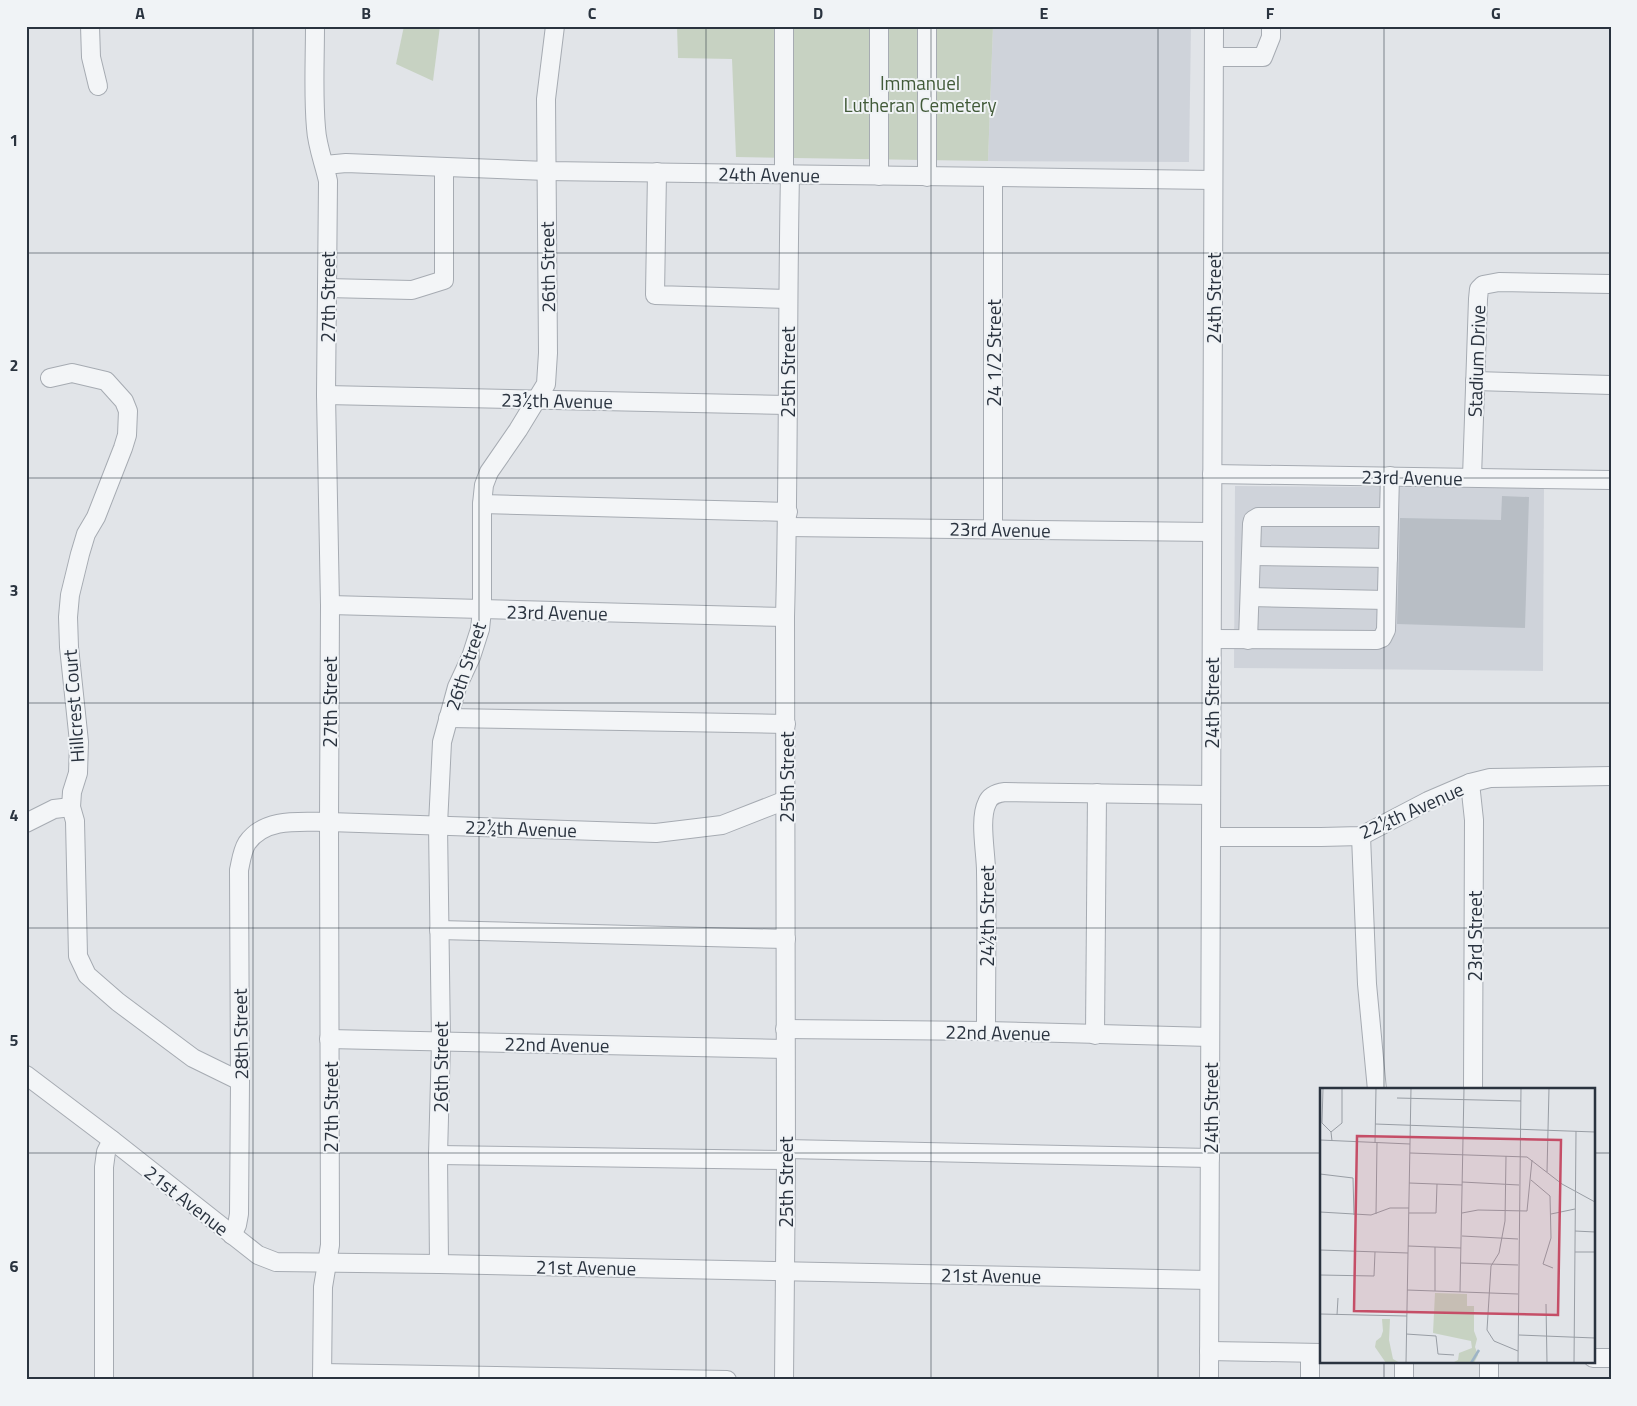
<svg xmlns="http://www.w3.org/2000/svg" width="1637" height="1406" font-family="'Titillium Web',sans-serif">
  <rect width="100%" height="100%" fill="#e1e4e8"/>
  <!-- built -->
  <g fill="#cfd3da">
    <polygon points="993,26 1191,26 1189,162 988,161"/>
    <polygon points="1235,486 1544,488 1543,671 1234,668"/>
  </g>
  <!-- green -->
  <g fill="#c7d2c2">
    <polygon points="404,26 440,26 433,81 396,64"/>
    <polygon points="677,26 993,26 988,161 736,157 732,59 678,58"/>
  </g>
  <!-- building -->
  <polygon fill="#b8bec5" points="1502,496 1529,497 1525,628 1397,624 1400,518 1501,520"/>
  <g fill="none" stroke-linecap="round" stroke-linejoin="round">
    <!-- minor casing -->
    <g stroke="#a6abb2" stroke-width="20">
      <g id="minor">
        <polyline points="90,26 91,57 98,86"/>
        <path d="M315,26c0,34 -2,69 1,102 1,18 8,35 12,53l-2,214 4,210 -1,217 1,423 -7,42 -1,93"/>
        <polyline points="784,26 784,174"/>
        <polyline points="1214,57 1263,57 1271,37 1271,26"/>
        <polyline points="325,165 346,163 547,171 1213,180"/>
        <polyline points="657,172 655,295 788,299"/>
        <polyline points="879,176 879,26"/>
        <polyline points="927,177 927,26"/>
        <polyline points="993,178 993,529"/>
        <polyline points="327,288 412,290 444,280 444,167"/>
        <polyline points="50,378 72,373 106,381 124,401 128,411 127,435 123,448 96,517 86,534 80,554 70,595 68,617 69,647 79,742 78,773 72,792 71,807 75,821 78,956 87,975 118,1002 193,1058 240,1081"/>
        <polyline points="1475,381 1611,385"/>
        <polyline points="326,395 787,405"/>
        <polyline points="1212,474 1611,480"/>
        <polyline points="1472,477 1478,299 1479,289 1483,285 1499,282 1611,284"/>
        <polyline points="482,504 788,512"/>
        <polyline points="787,527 1212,532"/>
        <polyline points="1251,556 1388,558"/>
        <polyline points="1250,597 1386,600"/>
        <polyline points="330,605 785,617"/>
        <polyline points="1212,639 1377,640 1382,638 1386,630 1390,476"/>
        <polyline points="1248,640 1252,524 1253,520 1258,517 1389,517"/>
        <polyline points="448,718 786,724"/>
        <polyline points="1470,783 1474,820 1473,1090"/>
        <polyline points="26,823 54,809 71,807"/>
        <polyline points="1361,836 1367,984 1377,1090"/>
        <polyline points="1211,837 1321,837 1361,836 1428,801 1470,783 1490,778 1611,776"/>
        <polyline points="439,930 786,939"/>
        <polyline points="785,1029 986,1031 1210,1037"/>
        <path d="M986,1031c0,-53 1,-107 0,-160 0,-18 -7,-52 1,-68 3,-8 10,-10 18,-11l206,3"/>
        <polyline points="1095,1035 1097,793"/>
        <polyline points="329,1039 785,1049"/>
        <polyline points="26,1075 112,1140 258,1255 276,1262 439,1264 1209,1280"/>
        <polyline points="786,1149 1210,1158"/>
        <polyline points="438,1155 786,1160"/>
        <path d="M232,1235l5,-10 2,-11 1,-133 -1,-211c2,-9 3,-19 8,-27 18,-26 54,-21 82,-21l327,11 66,-8 64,-25"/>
        <polyline points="439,1264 438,1155 441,1042 438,825 442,742 457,687 471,657 480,629 482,610 482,504 484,485 489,472 518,430 546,384 548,353 546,99 555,26"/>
        <polyline points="1209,1351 1321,1353"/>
        <polyline points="1593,1358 1611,1358"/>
        <polyline points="1404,1362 1404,1380"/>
        <polyline points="1489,1362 1489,1380"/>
        <polyline points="322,1373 727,1380"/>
        <polyline points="104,1380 104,1167 106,1152 112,1140"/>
        <path d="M784,1380l2,-220 -1,-543c4,-148 2,-295 5,-443"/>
        <polyline points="1209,1380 1214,26"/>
        <polyline points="1310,1380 1310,1353"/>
      </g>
    </g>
    <!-- minor -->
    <use href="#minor" stroke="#f3f5f7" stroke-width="18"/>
  </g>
  <!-- grid -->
  <path fill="none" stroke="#2a333f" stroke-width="1" stroke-opacity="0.55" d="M253,26v1354M479,26v1354M706,26v1354M931,26v1354M1158,26v1354M1384,26v1064M26,253h1585M26,478h1585M26,703h1585M26,928h1585M26,1153h1295M1593,1153h18M1384,1362v18"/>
  <g text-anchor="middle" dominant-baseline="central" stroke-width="4" stroke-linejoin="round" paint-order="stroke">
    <!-- park labels -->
    <g font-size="19" fill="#415a38" stroke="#f0f3f6">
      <text x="920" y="82">Immanuel<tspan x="920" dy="22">Lutheran Cemetery</tspan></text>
    </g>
    <!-- street labels -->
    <g font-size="19" fill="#2a333f" stroke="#f0f3f6">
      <text transform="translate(769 174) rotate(1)">24th Avenue</text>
      <text transform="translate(547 267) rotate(-91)">26th Street</text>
      <text transform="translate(327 297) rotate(-90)">27th Street</text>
      <text transform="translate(1213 298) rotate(-90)">24th Street</text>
      <text transform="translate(993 353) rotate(-90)">24 1/2 Street</text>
      <text transform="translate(1476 361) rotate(-88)">Stadium Drive</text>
      <text transform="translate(787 372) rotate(-90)">25th Street</text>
      <text transform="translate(557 400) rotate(1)">23½th Avenue</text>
      <text transform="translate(1412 477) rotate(1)">23rd Avenue</text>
      <text transform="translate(1000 529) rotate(1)">23rd Avenue</text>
      <text transform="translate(557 612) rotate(1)">23rd Avenue</text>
      <text transform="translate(465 666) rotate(-72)">26th Street</text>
      <text transform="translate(329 702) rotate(-90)">27th Street</text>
      <text transform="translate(1211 703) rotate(-90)">24th Street</text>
      <text transform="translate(73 706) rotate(-94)">Hillcrest Court</text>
      <text transform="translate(786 777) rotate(-90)">25th Street</text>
      <text transform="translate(1411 810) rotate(-24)">22½th Avenue</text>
      <text transform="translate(521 828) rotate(2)">22½th Avenue</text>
      <text transform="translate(986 916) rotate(-90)">24½th Street</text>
      <text transform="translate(1474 936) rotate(-90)">23rd Street</text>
      <text transform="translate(998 1032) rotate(1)">22nd Avenue</text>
      <text transform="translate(240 1034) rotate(-91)">28th Street</text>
      <text transform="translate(557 1044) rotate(1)">22nd Avenue</text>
      <text transform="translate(440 1067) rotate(-90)">26th Street</text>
      <text transform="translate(330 1107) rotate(-90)">27th Street</text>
      <text transform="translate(1210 1108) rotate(-90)">24th Street</text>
      <text transform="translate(785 1182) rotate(-90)">25th Street</text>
      <text transform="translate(187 1200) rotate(38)">21st Avenue</text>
      <text transform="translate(586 1267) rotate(1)">21st Avenue</text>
      <text transform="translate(991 1275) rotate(1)">21st Avenue</text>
    </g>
  </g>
  <!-- overview -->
  <g transform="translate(1320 1088)">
    <rect width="275" height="275" fill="#e1e4e8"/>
    <path d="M115,205l32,1v12h7v25l3,8 -2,8 3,8 -4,8h-22l6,-3 1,-7 13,-5 -1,-7 -38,-8zM62,231h8l-1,21 4,19 7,4h-14l-11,-16 1,-6 5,-4 2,-6z" fill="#c7d2c2"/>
    <path fill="none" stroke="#9eb4c6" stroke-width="2.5" d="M151,275l8,-13"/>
    <path fill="none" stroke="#989da4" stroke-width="1" d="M3,0l-1,35 9,9 1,9M77,10l124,3M55,36l220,8M11,44l11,-9v-35M0,52l90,4M55,55l1,-55M90,65l117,4 35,27 33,18M186,68l-1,65 -6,32 -8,13 -4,64 7,11 24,10M227,84l2,-84M0,86l33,4 1,37M211,92l19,16 1,42 -8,26 10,4M142,94l57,3M89,95l53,2M0,124l51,3 19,-7h19M89,125h27l1,-29M142,125l16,-3 49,1 5,-51M56,126l1,-71M231,126l24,-5M255,143l20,1M142,148l56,3M88,158l53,2M0,162l88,3M255,164h19M141,175l57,2M0,187l54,1 1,-24M87,202l111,4M115,203v-44M140,204l4,-204M226,216l1,59M0,226l87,2M17,227l1,-17M86,246l30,2 2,18 16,1M199,247l76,3M86,275l5,-275M198,275l3,-275M254,275l2,-232"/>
    <path fill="#c54e67" fill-opacity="0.15" stroke="#c54e67" stroke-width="2.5" d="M37,48l204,4 -3,175 -204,-4z"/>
    <rect width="275" height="275" fill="none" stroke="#2a333f" stroke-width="2.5"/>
  </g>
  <!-- border -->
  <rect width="1637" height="1406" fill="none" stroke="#f0f3f6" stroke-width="55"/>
  <rect x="28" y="28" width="1582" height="1350" fill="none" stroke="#2a333f" stroke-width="2"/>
  <g font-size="16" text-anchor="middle" font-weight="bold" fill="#2a333f">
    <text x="140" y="19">A</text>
    <text x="366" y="19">B</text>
    <text x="592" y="19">C</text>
    <text x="818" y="19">D</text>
    <text x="1044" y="19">E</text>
    <text x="1270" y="19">F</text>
    <text x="1496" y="19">G</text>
    <text x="14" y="146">1</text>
    <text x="14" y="371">2</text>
    <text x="14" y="596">3</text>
    <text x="14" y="821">4</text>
    <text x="14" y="1046">5</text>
    <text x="14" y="1272">6</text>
  </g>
</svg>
